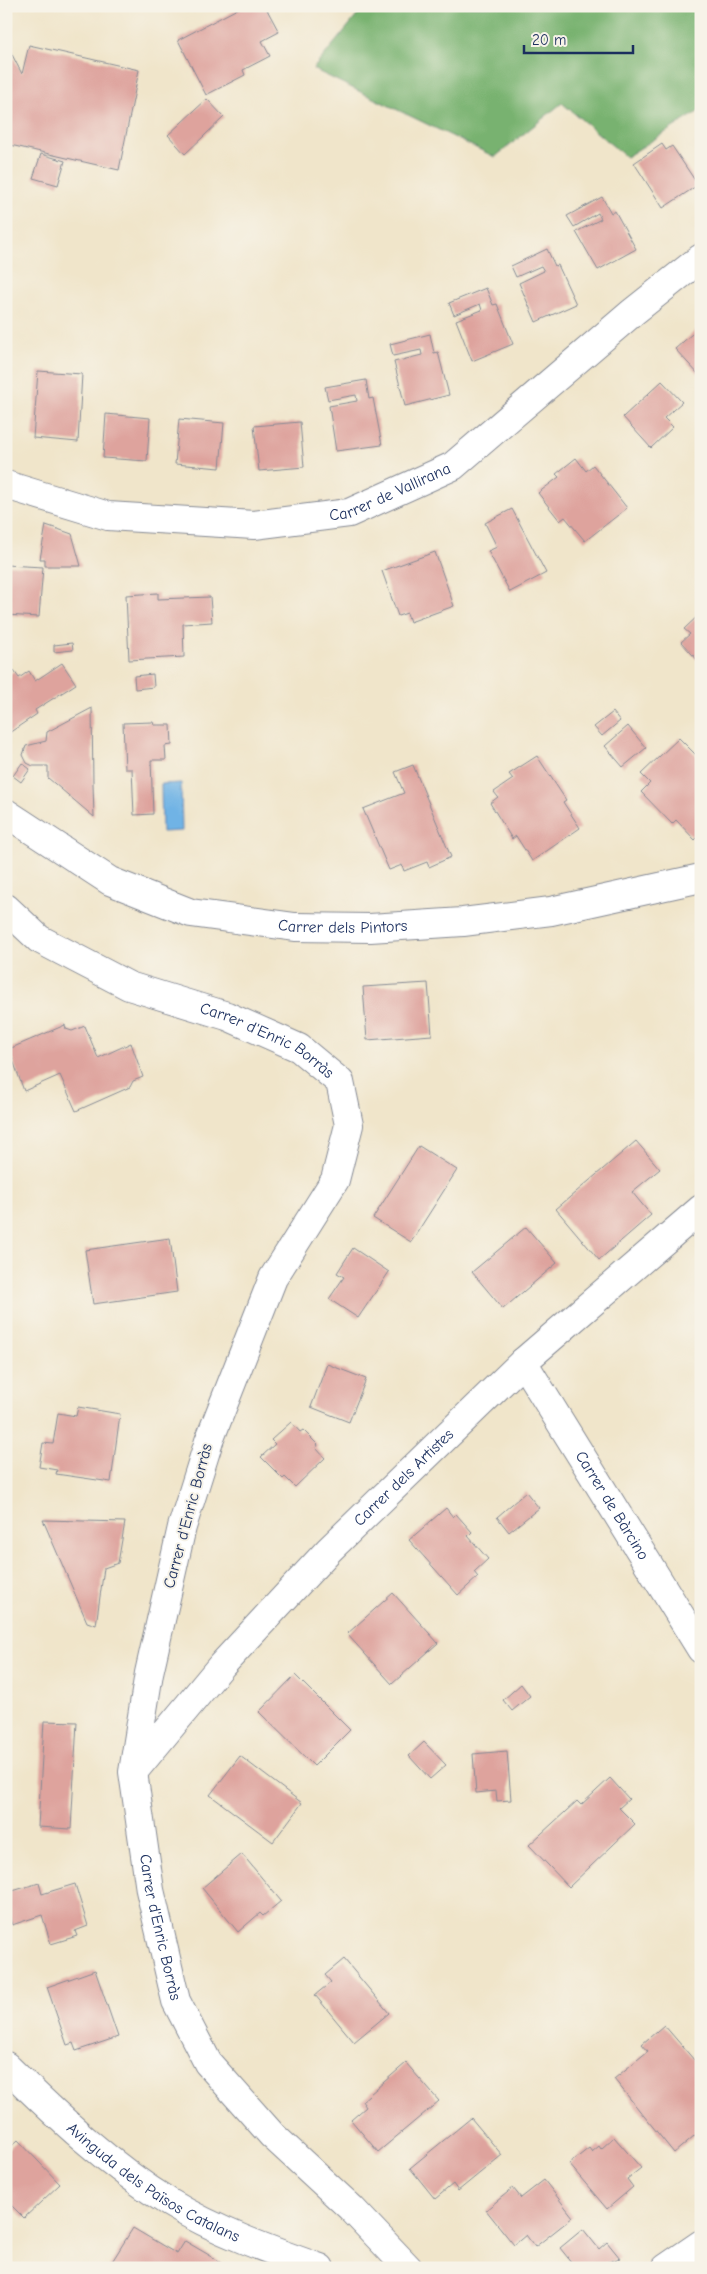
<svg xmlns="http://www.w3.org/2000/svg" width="707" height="2274" font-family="'Comic Neue',sans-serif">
  <rect width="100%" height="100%" fill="#f7f3e8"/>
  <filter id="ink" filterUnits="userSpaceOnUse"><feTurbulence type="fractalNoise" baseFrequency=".02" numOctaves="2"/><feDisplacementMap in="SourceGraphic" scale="10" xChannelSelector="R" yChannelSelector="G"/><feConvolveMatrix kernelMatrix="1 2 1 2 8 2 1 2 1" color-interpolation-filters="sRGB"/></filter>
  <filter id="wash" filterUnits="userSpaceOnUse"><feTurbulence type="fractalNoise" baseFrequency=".0096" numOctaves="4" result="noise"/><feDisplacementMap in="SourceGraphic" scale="20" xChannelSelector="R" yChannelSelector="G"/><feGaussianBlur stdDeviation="1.12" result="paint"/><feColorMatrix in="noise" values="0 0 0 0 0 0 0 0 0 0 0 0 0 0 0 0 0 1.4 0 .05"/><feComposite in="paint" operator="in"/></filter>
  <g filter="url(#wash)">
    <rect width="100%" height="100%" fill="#f0e5ca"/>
    <!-- forest -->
    <polygon fill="#78b270" stroke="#4a7067" points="365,6 701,6 701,110 626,157 562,103 495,157 313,69"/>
    <!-- water -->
    <polygon fill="#70b3e5" stroke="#4671a2" points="181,783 182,831 162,832 161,784"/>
    <g id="blocks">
      <!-- building -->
      <g fill="#dea39d">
        <polygon points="243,6 265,6 279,32 262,41 270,56 243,70 245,75 206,95 178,40"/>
        <polygon points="6,43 22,74 29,45 139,70 119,170 6,144 12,112 6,102"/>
        <polygon points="207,99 224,117 185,154 168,135"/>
        <polygon points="662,144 666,150 672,146 698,185 663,208 634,163"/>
        <polygon points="41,154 65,161 58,185 33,178"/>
        <polygon points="602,197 611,213 615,211 636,249 598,270 576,232 601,219 598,213 574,227 567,216"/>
        <polygon points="547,249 555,266 558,265 576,304 536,322 519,283 544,271 541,266 516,277 511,266"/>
        <polygon points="486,288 493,305 497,304 513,344 472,361 456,320 482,310 480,304 454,315 449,303"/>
        <polygon points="701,326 701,377 675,349"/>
        <polygon points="430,334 434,353 438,352 449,395 405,406 394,362 422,355 421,350 393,356 390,344"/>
        <polygon points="38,371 82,374 78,442 33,438"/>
        <polygon points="366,380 369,399 373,398 382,445 336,451 329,406 357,401 356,395 328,400 325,387"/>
        <polygon points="662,381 682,402 664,418 673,427 651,448 623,417"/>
        <polygon points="106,414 150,418 147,461 103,458"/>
        <polygon points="179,419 224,423 220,468 175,464"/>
        <polygon points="300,422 304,467 259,471 254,426"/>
        <polygon points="576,458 586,471 593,465 627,508 585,541 565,517 560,521 538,493 559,477 556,474"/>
        <polygon points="512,509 546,573 510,592 488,551 497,547 485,523"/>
        <polygon points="46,525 72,534 81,566 45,566 45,559 40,559"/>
        <polygon points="435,552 454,606 410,622 407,613 398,616 382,571"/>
        <polygon points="6,565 43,567 39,617 6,615"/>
        <polygon points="158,593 158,599 210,597 212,622 183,624 184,657 129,660 126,595"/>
        <polygon points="701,613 701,664 681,642 690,634 684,629"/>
        <polygon points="72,643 73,650 54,652 54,645"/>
        <polygon points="62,663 76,684 35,710 37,714 6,735 6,676 14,671 19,678 29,671 35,681"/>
        <polygon points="153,674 154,687 135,689 134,676"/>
        <polygon points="92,708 93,784 94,817 48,778 48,766 33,766 27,763 23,755 26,746 46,741 47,732"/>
        <polygon points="613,712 620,721 602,736 594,727"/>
        <polygon points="153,722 154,725 171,725 172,745 165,746 166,760 151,760 153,814 134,815 132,769 125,769 123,723"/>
        <polygon points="628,726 646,748 623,767 605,746"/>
        <polygon points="679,738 701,760 701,834 695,840 676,820 672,824 641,792 650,783 641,774"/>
        <polygon points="537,756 566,800 563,802 580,828 532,861 516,836 512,839 490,803 498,797 494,792 513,779 509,774"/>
        <polygon points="22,763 30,769 21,782 13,776"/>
        <polygon points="413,765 451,857 429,867 427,862 404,871 402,865 389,870 363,809 404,793 395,772"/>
        <polygon points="428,983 432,1035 367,1040 363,987"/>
        <polygon points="65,1025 66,1029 72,1031 85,1026 98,1058 131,1043 143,1077 133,1081 130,1087 76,1111 60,1075 24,1091 9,1049"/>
        <polygon points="636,1141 660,1169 632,1192 651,1215 599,1260 556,1209"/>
        <polygon points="419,1146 457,1170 411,1242 373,1218"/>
        <polygon points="526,1227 557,1263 503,1309 472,1272"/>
        <polygon points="170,1238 177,1292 93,1304 85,1250"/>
        <polygon points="353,1248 389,1272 358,1318 329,1299 344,1277 337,1273"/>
        <polygon points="327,1364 366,1379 349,1422 311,1407"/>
        <polygon points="78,1407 120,1414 111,1482 56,1474 57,1470 39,1467 43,1443 53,1444 58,1413 76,1416"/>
        <polygon points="291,1422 300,1432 303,1430 318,1445 316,1448 325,1458 295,1487 285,1477 283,1479 261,1457 275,1444 271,1440"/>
        <polygon points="526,1492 539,1508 509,1532 497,1517"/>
        <polygon points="446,1508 453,1517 456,1514 472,1532 468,1536 488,1559 474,1572 478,1577 458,1595 409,1540"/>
        <polygon points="43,1520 125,1522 118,1563 104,1568 96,1625 87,1622"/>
        <polygon points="393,1593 438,1643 392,1684 347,1634"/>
        <polygon points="295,1675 350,1730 314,1766 259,1712"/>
        <polygon points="521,1684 530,1696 512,1711 503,1700"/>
        <polygon points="44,1721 77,1722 71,1829 38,1827"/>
        <polygon points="424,1742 446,1765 430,1779 409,1756"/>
        <polygon points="507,1751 511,1800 497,1801 496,1791 476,1793 473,1754"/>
        <polygon points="240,1756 302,1803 273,1842 210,1795"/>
        <polygon points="610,1778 629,1799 619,1808 635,1824 569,1887 529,1845 577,1801 581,1805"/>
        <polygon points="242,1854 281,1901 263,1916 260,1913 238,1932 202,1888"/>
        <polygon points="39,1883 42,1894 75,1884 88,1926 75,1931 77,1936 51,1944 42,1915 12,1925 6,1908 6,1893"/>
        <polygon points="344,1959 389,2013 354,2042 315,1995 331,1982 325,1975"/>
        <polygon points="95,1970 118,2037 76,2051 73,2043 67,2045 47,1987"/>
        <polygon points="664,2025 701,2068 701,2130 674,2153 614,2079 648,2051 642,2044"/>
        <polygon points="406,2063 439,2101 378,2152 351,2120 366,2107 362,2101"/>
        <polygon points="471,2118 502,2155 458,2191 453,2184 435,2199 410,2168"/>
        <polygon points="614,2137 641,2168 627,2179 633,2187 607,2209 569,2164 589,2148 592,2152 599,2146 601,2149"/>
        <polygon points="18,2140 60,2184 24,2218 6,2200 6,2151"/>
        <polygon points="544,2180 573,2217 535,2247 526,2235 514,2245 486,2210 513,2188 521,2198"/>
        <polygon points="133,2228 177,2254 185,2241 221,2262 217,2268 108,2268"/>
        <polygon points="583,2229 599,2249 607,2242 620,2258 591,2268 576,2268 560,2248"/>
      </g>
    </g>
  </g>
  <g filter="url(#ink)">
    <use href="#blocks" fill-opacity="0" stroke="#868a94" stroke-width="1"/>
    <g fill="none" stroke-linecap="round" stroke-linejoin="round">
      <!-- minor casing -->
      <g stroke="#868a94" stroke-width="30">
        <g id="minor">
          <path id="s1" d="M6,485l102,31 146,9 95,-12 104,-47 180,-154 68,-54"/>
          <path id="s2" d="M6,813l104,68 81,32 104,14 75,1 93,-6 88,-11 150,-33"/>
          <path id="s3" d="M6,908l33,31 90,47 98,30 72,32 41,34 9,43 -14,55 -62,98 -64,163 -27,86 -33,146 -16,99 17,118 26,111 32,62 64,72 79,73 57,60"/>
          <path id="s4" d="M523,1362l178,287"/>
          <path id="s5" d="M134,1771l88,-106 107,-115 194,-188 178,-153"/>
          <path id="s6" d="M6,2066c51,50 103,99 164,137 46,28 99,47 150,65"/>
          <polyline points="666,2268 701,2244"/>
        </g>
      </g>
      <!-- minor -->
      <use href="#minor" stroke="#fff" stroke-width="28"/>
    </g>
  </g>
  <g text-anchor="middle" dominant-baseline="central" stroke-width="4" stroke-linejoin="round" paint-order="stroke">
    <!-- street labels -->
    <g font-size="16" fill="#1b2f5e" stroke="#f7f3e8">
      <text stroke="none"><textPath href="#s1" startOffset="394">Carrer de Vallirana</textPath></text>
      <text stroke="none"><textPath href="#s2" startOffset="364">Carrer dels Pintors</textPath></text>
      <text stroke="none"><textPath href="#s3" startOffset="296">Carrer d'Enric Borràs</textPath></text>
      <text stroke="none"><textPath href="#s5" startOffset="399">Carrer dels Artistes</textPath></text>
      <text stroke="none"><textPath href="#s4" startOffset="169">Carrer de Bàrcino</textPath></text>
      <text transform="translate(188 1516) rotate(-75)">Carrer d'Enric Borràs</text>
      <text stroke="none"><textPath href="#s3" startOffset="1271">Carrer d'Enric Borràs</textPath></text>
      <text stroke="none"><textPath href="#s6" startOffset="189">Avinguda dels Països Catalans</textPath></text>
    </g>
  </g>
  <!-- margin -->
  <rect width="707" height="2274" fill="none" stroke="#f7f3e8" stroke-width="25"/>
  <!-- scale -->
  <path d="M524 45v8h109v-8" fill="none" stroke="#1b2f5e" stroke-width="2.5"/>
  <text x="532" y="45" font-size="15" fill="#1b2f5e" stroke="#f7f3e8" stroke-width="4" paint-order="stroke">20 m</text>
</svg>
